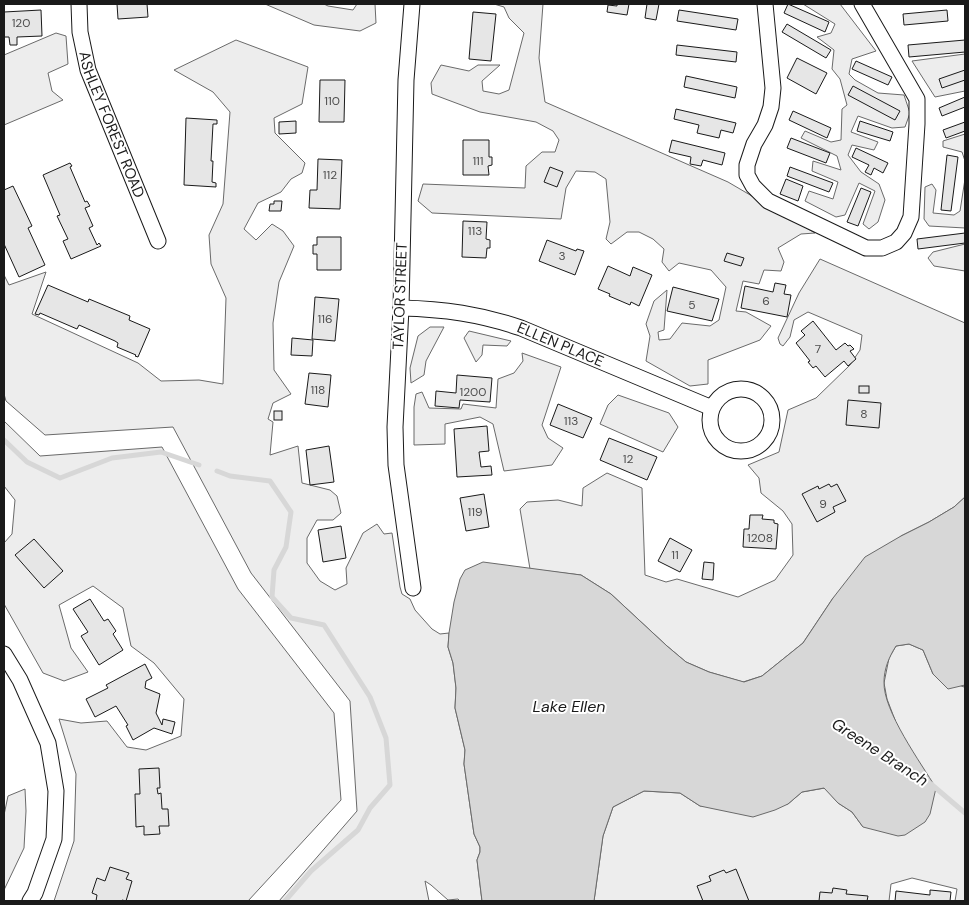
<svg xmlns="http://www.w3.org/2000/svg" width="969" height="905" font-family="'DM Sans',sans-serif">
  <rect width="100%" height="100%" fill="#fff"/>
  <!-- built -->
  <g fill="#ededed" stroke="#6a6a6a">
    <polygon points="265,4 324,4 328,6 353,10 357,4 375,4 376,23 360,31 314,25"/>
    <polygon points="494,4 543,4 539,58 545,102 728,182 815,233 801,234 778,248 784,262 781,271 764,270 759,284 743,281 736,311 746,312 771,326 760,340 708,360 708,384 690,386 646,361 650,336 646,324 654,301 667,290 664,330 658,332 659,340 670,339 682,323 710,326 719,320 726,287 711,270 679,263 669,271 662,262 664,249 653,239 639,232 627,232 611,244 606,239 610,222 606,179 595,172 576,171 566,188 561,219 432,213 418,201 423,184 525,188 526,166 542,152 555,152 559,140 553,131 536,122 480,112 432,94 431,83 441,65 469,71 478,65 500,65 482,81 483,91 499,94 509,90 524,33 509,18 504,7"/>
    <polygon points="803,4 840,4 876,51 852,59 849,74 855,80 878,93 904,95 910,113 905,127 892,128 858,116 851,132 878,142 874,150 852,145 848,155 861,172 879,184 885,200 878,222 869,229 863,224 875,191 859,183 845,215 836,217 805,201 809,191 833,199 838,182 812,171 813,161 841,170 837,156 801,138 805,131 831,142 841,140 842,109 847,105 840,79 832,69 834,50 817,37 831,33 835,24"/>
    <polygon points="56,33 66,36 68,64 48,73 52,91 63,100 4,125 4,55"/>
    <polygon points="236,40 308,67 302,104 274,118 275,133 305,163 302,173 291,179 281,192 258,203 244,229 256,240 272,224 283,231 294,246 279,282 273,323 274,370 291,394 273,403 268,419 273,422 270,455 298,446 302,483 330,490 337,496 341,513 333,520 317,520 307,538 307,563 320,581 335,590 347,584 346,568 363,533 377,524 384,534 392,533 400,587 402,594 410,599 415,610 432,629 440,634 449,633 448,647 453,663 456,688 455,708 465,750 464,764 474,834 480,847 480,852 477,860 482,901 460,901 458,899 448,900 431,885 425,881 429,901 279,901 357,811 350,701 251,573 173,427 45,435 6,401 4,394 4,275 9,285 46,272 32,314 138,363 161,381 199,380 223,384 226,298 211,264 209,235 223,204 230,112 213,92 174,70"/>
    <polygon points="965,54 965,91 935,97 912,61"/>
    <polygon points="965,134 965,161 962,152 943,147 943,141"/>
    <polygon points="965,179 965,228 929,226 924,219 925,187 932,184 936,190 933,213 954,215 960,211"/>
    <polygon points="965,244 965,271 934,266 928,258 933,252"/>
    <polygon points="820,259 965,323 965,497 954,507 929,522 901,536 833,598 803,643 762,676 743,682 709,672 686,662 667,646 611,594 581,575 530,569 520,509 527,502 558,500 582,506 583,488 607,473 642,488 645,575 666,582 677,579 738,597 775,580 793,555 792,524 783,511 761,493 759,478 748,465 779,452 788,410 816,398 850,365 860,350 862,335 808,312 794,320 790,337 783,346 780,344 778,338 799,293"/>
    <polygon points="430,327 444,327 426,361 424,375 411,383 410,368 418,336"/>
    <polygon points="469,331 511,341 507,346 483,345 482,355 476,362 464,338"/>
    <polygon points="522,353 561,367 542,425 548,438 563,448 552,465 504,471 493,424 480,417 445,424 445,444 414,445 414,407 416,394 422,392 429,408 461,409 463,404 496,408 498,379 514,373 523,361"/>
    <polygon points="618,395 669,413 678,427 663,452 600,424 608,405"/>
    <polygon points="4,421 40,456 162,447 238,589 334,713 341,800 248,901 54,901 74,841 76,774 59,719 81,723 107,721 127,747 146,750 181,736 184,699 154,663 131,646 123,608 93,586 59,605 71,648 88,672 64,681 43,673 4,604 4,543 12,534 15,500 4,486"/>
    <polygon points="909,644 923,650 933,674 964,687 965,685 965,901 955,901 957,889 912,878 891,884 889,901 594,901 603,836 613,807 644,791 680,793 700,806 788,804 802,792 825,788 838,803 852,812 863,827 895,720 887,699 884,683 889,658 896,646"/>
    <polygon points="25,789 26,811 24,848 4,890 4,815 8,796"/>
  </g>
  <!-- water -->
  <path fill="#d7d7d7" stroke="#6a6a6a" d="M965,497v188l-17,4 -15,-15 -10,-24 -14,-6 -13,2c-7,11 -12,23 -12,36 -1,29 37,81 52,106l-6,26 -5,8 -20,13 -7,1 -35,-9 -11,-15 -14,-9 -14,-15 -22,4 -14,12 -13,6 -22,7 -53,-11 -20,-13 -36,-2 -31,16 -10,29 -9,65h-112l-5,-41 3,-8v-5l-6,-13 -10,-70 1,-14 -10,-42 1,-20 -3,-25 -5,-16 1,-14 5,-31 6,-23 5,-9 18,-8 98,13 30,19 56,52 19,16 23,10 35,10 18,-6 41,-33 30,-45 32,-41 36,-21 28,-14 25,-15z"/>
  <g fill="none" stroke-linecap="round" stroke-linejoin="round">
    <!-- stream -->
    <g stroke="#d7d7d7" stroke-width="5">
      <polyline points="4,440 27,462 60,478 112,458 161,452 199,465"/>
      <polyline points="217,471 230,476 270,481 291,512 286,547 274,570 272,597 291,618 324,625 370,697 386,738 390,785 370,808 358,830 311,871 285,901"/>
      <polyline points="931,784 965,813"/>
    </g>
  </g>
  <!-- building -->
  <g fill="#e6e6e6" stroke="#1a1a1a">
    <polygon points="117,4 147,4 148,17 118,19"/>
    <polygon points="617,4 629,4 627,15 607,12 608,5 617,6"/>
    <polygon points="647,4 659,4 656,20 645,18"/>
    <polygon points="788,4 829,22 825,32 784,13"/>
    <polygon points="41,10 42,36 17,37 17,45 10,45 9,37 4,37 4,12"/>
    <polygon points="679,10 738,19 736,30 677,21"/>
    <polygon points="947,10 948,21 904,25 903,14"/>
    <polygon points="473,12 496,14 491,61 469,59"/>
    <polygon points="787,24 831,50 826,58 782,32"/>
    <polygon points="965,40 965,52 909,57 908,45"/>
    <polygon points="677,45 737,52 736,62 676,55"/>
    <polygon points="797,58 827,73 816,94 787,78"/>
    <polygon points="856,61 892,77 888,85 852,69"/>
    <polygon points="965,70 965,80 942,88 939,79"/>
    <polygon points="686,76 737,87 735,98 684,87"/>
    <polygon points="320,80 345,80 344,122 319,122"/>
    <polygon points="853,86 900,111 895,120 848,95"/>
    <polygon points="965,97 965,107 942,116 939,108"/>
    <polygon points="676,109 736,123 733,133 721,130 719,138 697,133 699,125 674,119"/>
    <polygon points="793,111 831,128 827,138 789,120"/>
    <polygon points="186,118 217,120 217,124 213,124 211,161 213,161 212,182 216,183 216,187 184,185"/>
    <polygon points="296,121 296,133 279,134 279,122"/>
    <polygon points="860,121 893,132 890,141 857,131"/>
    <polygon points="965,122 965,131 946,138 943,130"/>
    <polygon points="791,138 830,153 826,163 787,148"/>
    <polygon points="463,140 489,140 489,157 492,157 492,165 488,166 489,175 463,175"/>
    <polygon points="672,140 725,153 722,165 703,160 701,166 690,164 691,157 669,152"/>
    <polygon points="856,148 888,163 883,173 874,168 871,175 865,172 869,165 852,157"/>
    <polygon points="947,155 958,157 951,211 941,210"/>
    <polygon points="318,159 342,160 340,209 309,208 310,190 317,190"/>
    <polygon points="70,163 72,166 70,167 85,202 87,201 90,206 85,208 93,226 89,228 97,245 99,243 101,246 71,259 63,241 68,239 57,216 60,215 43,175"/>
    <polygon points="550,167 563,172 557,187 544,182"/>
    <polygon points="790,167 833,183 829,192 787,176"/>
    <polygon points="786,179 803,186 798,201 780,194"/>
    <polygon points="13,186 32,226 28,228 45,265 19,277 4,244 4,190"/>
    <polygon points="861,188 871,192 858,226 847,222"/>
    <polygon points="274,201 282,201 281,211 269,211 270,204 274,204"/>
    <polygon points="463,221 487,222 486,239 490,240 490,248 487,248 486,258 462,257"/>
    <polygon points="965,233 965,243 918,249 917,239"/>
    <polygon points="317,237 341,237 341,270 317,270 317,254 313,254 313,245 317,245"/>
    <polygon points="547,240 576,251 577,249 584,251 575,275 539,261"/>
    <polygon points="727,253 744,258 741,266 724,261"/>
    <polygon points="608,266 630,276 633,267 652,275 639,306 631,302 630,305 609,296 610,294 598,289"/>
    <polygon points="775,283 786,285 784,294 791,295 787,317 741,308 745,286 773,292"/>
    <polygon points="48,285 88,302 89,299 130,316 129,320 150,329 138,357 135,356 136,355 117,347 118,343 115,341 79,325 77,329 40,313 39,315 35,314"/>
    <polygon points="673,287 719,299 712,321 667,311"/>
    <polygon points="315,297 339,299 335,341 312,339"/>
    <polygon points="813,321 836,350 845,343 848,346 850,345 854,349 850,351 856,359 848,366 844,361 825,377 816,366 813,368 808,362 810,361 796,343 805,335 801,331"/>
    <polygon points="292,338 313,340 312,356 291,355"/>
    <polygon points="309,373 331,375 328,407 305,404"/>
    <polygon points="457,375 492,378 490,402 460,400 459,408 435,406 436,391 456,393"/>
    <rect x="859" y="386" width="10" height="7"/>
    <polygon points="848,400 881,403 879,428 846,425"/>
    <polygon points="558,404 592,418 583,438 550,425"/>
    <rect x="274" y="411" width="8" height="9"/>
    <polygon points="487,426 489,451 479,452 481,467 491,466 492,475 457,477 454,429"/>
    <polygon points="609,438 657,457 647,480 600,460"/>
    <polygon points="329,446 334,482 310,485 306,450"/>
    <polygon points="829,484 831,487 837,484 846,501 833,507 835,512 817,522 802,494 818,486 819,489"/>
    <polygon points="484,494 489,527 466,531 460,498"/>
    <polygon points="750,515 763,515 762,519 774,520 774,523 778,524 776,549 743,547 744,529 749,529"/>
    <polygon points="341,526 346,558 323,562 318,530"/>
    <polygon points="670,538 692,550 680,572 658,561"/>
    <polygon points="34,539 63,571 44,588 15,555"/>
    <polygon points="704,562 714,563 713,580 702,579"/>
    <polygon points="90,599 104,621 108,619 116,631 113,634 123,650 99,665 81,636 88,632 73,609"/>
    <polygon points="145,664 152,678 146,681 145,688 160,694 156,713 162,725 163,719 175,722 172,734 154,728 133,740 126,726 128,725 116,706 95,717 86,699 108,688 106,685"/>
    <polygon points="159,768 160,788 157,788 158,794 161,793 162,809 168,809 169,826 159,826 160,834 144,835 144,826 136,827 135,794 140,794 139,769"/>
    <polygon points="110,867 129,873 126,879 132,881 126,901 122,900 122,901 96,901 97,895 92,893 97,878 105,881"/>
    <polygon points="736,869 749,901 703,901 697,886 711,881 709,876 724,870 726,873"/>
    <polygon points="833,888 847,890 846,894 868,896 867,901 819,901 820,892 832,893"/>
    <polygon points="930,890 951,892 950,901 895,901 896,891 930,895"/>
  </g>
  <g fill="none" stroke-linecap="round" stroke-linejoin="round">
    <!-- street casing -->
    <g stroke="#1a1a1a" stroke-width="17">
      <g id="street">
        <path id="s1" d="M79,4l1,28 8,38 70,171"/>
        <polyline points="412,4 406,80 401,308 395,427 396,465 413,588"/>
        <polyline points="765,4 773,88 771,107 765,125 754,144 747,165 747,175 753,186 768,201 866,248 882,248 896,242 904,233 911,217 917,124 917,99 862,4"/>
        <path id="s2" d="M401,308c43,1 79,6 120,20l191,80"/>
        <circle cx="741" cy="420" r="31"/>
        <polyline points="4,654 20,680 48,743 56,791 54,839 35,893 30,901"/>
      </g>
    </g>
    <!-- street -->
    <use href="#street" stroke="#fff" stroke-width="15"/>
  </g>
  <g text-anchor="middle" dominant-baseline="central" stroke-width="4" stroke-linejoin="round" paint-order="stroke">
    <!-- number labels -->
    <g font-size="12" fill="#4d4d4d">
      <text x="21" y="23">120</text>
      <text x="332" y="101">110</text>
      <text x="478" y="161">111</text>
      <text x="330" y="175">112</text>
      <text x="475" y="231">113</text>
      <text x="562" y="256">3</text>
      <text x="766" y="301">6</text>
      <text x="692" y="305">5</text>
      <text x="325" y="319">116</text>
      <text x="818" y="349">7</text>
      <text x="318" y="390">118</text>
      <text x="473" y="392">1200</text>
      <text x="864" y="414">8</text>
      <text x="571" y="421">113</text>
      <text x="628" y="459">12</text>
      <text x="823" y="504">9</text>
      <text x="475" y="512">119</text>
      <text x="760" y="538">1208</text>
      <text x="675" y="555">11</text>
    </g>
    <!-- street labels -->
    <g font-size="15" fill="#1a1a1a" stroke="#fff">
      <text stroke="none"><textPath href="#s1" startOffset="126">ASHLEY FOREST ROAD</textPath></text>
      <text transform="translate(400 296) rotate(-88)">TAYLOR STREET</text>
      <text stroke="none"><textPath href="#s2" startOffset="165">ELLEN PLACE</textPath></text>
    </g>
    <!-- water labels -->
    <g font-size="16" font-style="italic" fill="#1a1a1a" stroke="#fff">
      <text x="569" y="706">Lake Ellen</text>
      <text transform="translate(880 752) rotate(33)">Greene Branch</text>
    </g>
  </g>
  <!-- border -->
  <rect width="969" height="905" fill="none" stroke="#1a1a1a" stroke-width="10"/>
</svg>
